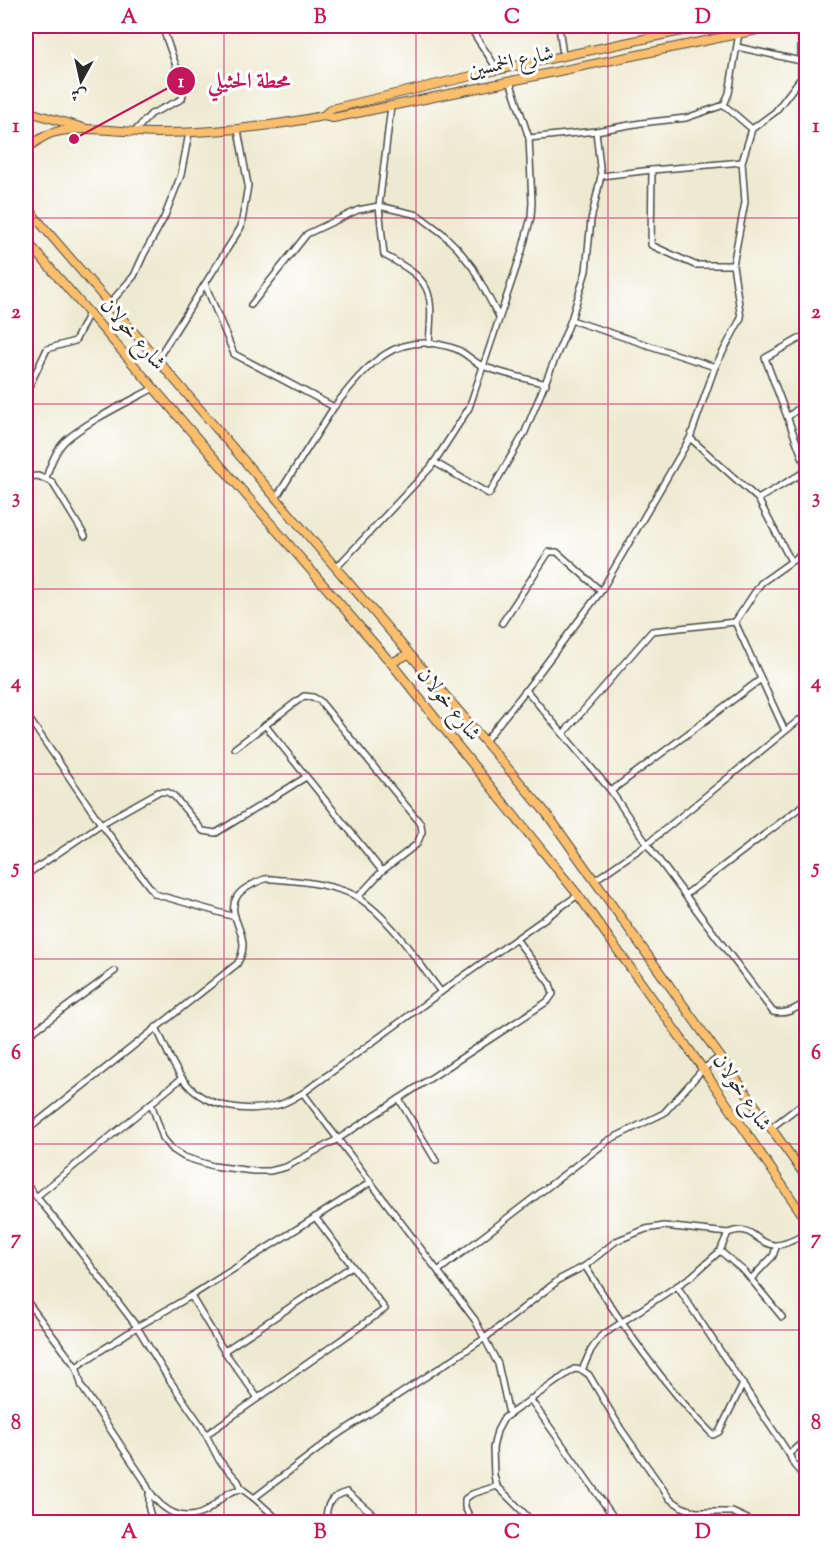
<svg xmlns="http://www.w3.org/2000/svg" width="832" height="1548" font-family="'Sorts Mill Goudy',Amiri,serif">
  <rect width="100%" height="100%" fill="#fff"/>
  <filter id="ink" filterUnits="userSpaceOnUse"><feTurbulence type="fractalNoise" baseFrequency=".0167" numOctaves="2"/><feDisplacementMap in="SourceGraphic" scale="12" xChannelSelector="R" yChannelSelector="G"/><feConvolveMatrix kernelMatrix="1 2 1 2 8 2 1 2 1" color-interpolation-filters="sRGB"/></filter>
  <filter id="wash" filterUnits="userSpaceOnUse"><feTurbulence type="fractalNoise" baseFrequency=".008" numOctaves="4" result="noise"/><feDisplacementMap in="SourceGraphic" scale="24" xChannelSelector="R" yChannelSelector="G"/><feGaussianBlur stdDeviation="1.35" result="paint"/><feColorMatrix in="noise" values="0 0 0 0 0 0 0 0 0 0 0 0 0 0 0 0 0 1.4 0 .05"/><feComposite in="paint" operator="in"/></filter>
  <g filter="url(#wash)">
    <rect width="100%" height="100%" fill="#eeead2"/>
  </g>
  <g filter="url(#ink)">
    <g fill="none" stroke-linecap="round" stroke-linejoin="round">
      <!-- street casing -->
      <g stroke="#484844" stroke-width="8">
        <g id="street">
          <path d="M470,26c7,15 19,28 27,44"/>
          <polyline points="559,26 563,56"/>
          <polyline points="737,47 801,61"/>
          <polyline points="724,105 752,129"/>
          <path d="M391,106l-12,100 5,49c50,26 49,36 45,89"/>
          <polyline points="134,132 151,114 182,99 184,88 164,32 166,26"/>
          <polyline points="529,138 596,131 641,123 686,118 724,105 729,93 739,33"/>
          <polyline points="742,162 652,170 651,245 695,265 733,265 745,202 742,162 752,129 775,112 801,78 801,26"/>
          <polyline points="601,176 652,170"/>
          <polyline points="205,284 234,354 334,407 276,498"/>
          <polyline points="110,303 134,276 144,254 164,218 181,175 189,133"/>
          <polyline points="251,305 307,234 358,210 379,206 418,215 442,233 458,249 473,268 499,317"/>
          <polyline points="571,320 715,367"/>
          <polyline points="806,335 765,358 806,467"/>
          <polyline points="158,358 241,227 248,185 238,130"/>
          <polyline points="26,393 47,349 75,341 89,313"/>
          <path d="M334,407c33,-42 62,-79 122,-58 10,4 17,13 27,17 19,8 42,12 63,18"/>
          <polyline points="788,417 806,402"/>
          <polyline points="690,438 715,367 741,318 733,265"/>
          <polyline points="434,462 489,494 525,432 571,320 586,271 591,220 601,176 596,131"/>
          <polyline points="26,477 38,476 52,482 85,536"/>
          <path d="M46,478c4,-13 9,-27 19,-37 21,-19 63,-39 89,-53"/>
          <polyline points="758,499 806,471"/>
          <polyline points="336,568 431,467 469,408 522,251 531,217 532,202 529,138 510,81"/>
          <polyline points="502,623 549,552 557,552 601,591"/>
          <polyline points="761,679 611,791 647,844 799,720 806,717"/>
          <polyline points="526,690 601,591 690,438 758,499 791,561"/>
          <polyline points="26,714 101,824 155,894 235,917"/>
          <polyline points="265,725 382,871"/>
          <polyline points="785,731 735,622 761,583 806,551"/>
          <polyline points="563,734 652,631 735,622"/>
          <polyline points="485,741 526,690 611,791"/>
          <polyline points="235,748 304,696 313,697 320,701 421,824 422,832 417,844 382,871 358,897"/>
          <polyline points="26,875 101,824 158,792 167,792 174,796 203,831 216,833 306,777"/>
          <polyline points="595,880 647,844 685,895 806,803"/>
          <path d="M685,895l88,117c14,3 22,-3 33,-10"/>
          <path d="M156,1027c9,18 17,42 31,57 20,24 61,29 91,21 9,-2 17,-8 25,-12l138,-101 137,-97"/>
          <polyline points="26,1037 115,971"/>
          <polyline points="303,1093 475,1320 498,1364 509,1414"/>
          <polyline points="399,1099 436,1161"/>
          <polyline points="151,1103 163,1138 173,1150 184,1157 213,1166 253,1171 270,1171 286,1167 338,1139 548,1001 553,994 550,984 516,939"/>
          <polyline points="771,1128 806,1101"/>
          <path d="M26,1131l211,-167c19,-30 -15,-46 1,-69 4,-6 20,-14 27,-16 6,-1 13,1 19,1 20,1 59,7 75,18 34,23 57,62 82,94"/>
          <polyline points="797,1164 806,1160"/>
          <path d="M26,1184l40,49 71,94 31,51 34,49 17,33 19,21 4,8c-4,1 -10,2 -13,4 -9,5 -14,13 -23,18 -27,15 -52,-6 -62,-31l-62,-93 -6,-21"/>
          <polyline points="36,1197 182,1078"/>
          <polyline points="720,1251 745,1272 782,1317"/>
          <path d="M585,1266c38,60 77,118 128,169l6,-3 24,-48"/>
          <polyline points="438,1271 609,1140 664,1113 703,1069 721,1056"/>
          <polyline points="751,1279 773,1256 777,1245"/>
          <polyline points="677,1286 789,1454 794,1465 806,1479"/>
          <polyline points="191,1296 224,1351 352,1266"/>
          <polyline points="26,1300 76,1367 137,1327 191,1296 371,1182"/>
          <polyline points="224,1351 258,1398"/>
          <path d="M582,1370l9,-20 10,-14 91,-60 28,-25 8,-18c25,-10 26,10 46,12 10,1 23,-7 32,-11"/>
          <polyline points="530,1399 617,1522"/>
          <polyline points="207,1434 385,1309 315,1217"/>
          <polyline points="789,1454 806,1439"/>
          <polyline points="242,1489 254,1498 281,1522"/>
          <polyline points="149,1494 149,1510 153,1522"/>
          <polyline points="254,1498 334,1437 485,1338 560,1279 585,1266 616,1241 646,1229 664,1226 728,1233"/>
          <path d="M326,1522c0,-17 3,-25 21,-30l28,24 3,6"/>
          <polyline points="472,1522 465,1507 465,1499 472,1494 497,1486"/>
          <polyline points="533,1522 497,1486 494,1476 493,1448 497,1431 504,1418 574,1369 582,1370 589,1375 621,1429 670,1499 682,1507 696,1512 732,1512 754,1522"/>
          <polyline points="800,1522 806,1517"/>
        </g>
      </g>
      <!-- primary casing -->
      <g stroke="#484844" stroke-width="10">
        <g id="primary">
          <polyline points="26,111 87,129"/>
          <polyline points="323,116 331,109 497,70 705,26"/>
          <path d="M26,150c7,-6 16,-14 26,-17 30,-9 75,0 106,0 56,0 110,-6 165,-17l10,2 444,-92"/>
          <polyline points="26,201 35,217 547,814 806,1177"/>
          <polyline points="26,240 391,663 578,895 703,1069 806,1220"/>
          <polyline points="391,663 409,654"/>
        </g>
      </g>
      <!-- street -->
      <use href="#street" stroke="#fff" stroke-width="5"/>
      <!-- primary -->
      <use href="#primary" stroke="#fabe6d" stroke-width="8"/>
    </g>
  </g>
  <!-- grid -->
  <path fill="none" stroke="#c2185b" stroke-width="1.5" stroke-opacity="0.55" d="M224,26v1496M416,26v1496M608,26v1496M26,218h780M26,404h780M26,589h780M26,774h780M26,959h780M26,1144h780M26,1330h780"/>
  <g text-anchor="middle" dominant-baseline="central" stroke-width="6" stroke-linejoin="round" paint-order="stroke">
    <!-- street labels -->
    <g font-size="21" fill="#2b2b2b" stroke="#fff">
      <text transform="translate(511 63) rotate(-12)">شارع الخمسين</text>
      <text transform="translate(132 335) rotate(49)">شارع خولان</text>
      <text transform="translate(448 705) rotate(51)">شارع خولان</text>
      <text transform="translate(741 1093) rotate(56)">شارع خولان</text>
    </g>
  </g>
  <!-- callouts -->
  <path fill="none" stroke="#c2185b" stroke-width="2" d="M74 139L181 81"/>
  <g fill="#c2185b" stroke="#fff" stroke-width="2">
    <circle cx="74" cy="139" r="6"/>
    <circle cx="181" cy="81" r="15"/>
  </g>
  <g font-size="18" text-anchor="middle" font-weight="bold" fill="#fff">
    <text x="181" y="87">1</text>
  </g>
  <g font-size="22" text-anchor="middle" font-weight="bold" fill="#c2185b" stroke="#fff" stroke-width="6" stroke-linejoin="round" paint-order="stroke">
    <text x="249" y="88">محطة الحثيلي</text>
  </g>
  <!-- margin -->
  <rect width="832" height="1548" fill="none" stroke="#fff" stroke-width="66"/>
  <!-- north arrow -->
  <g transform="translate(81 81) rotate(188)" stroke="#ffffff" stroke-width="4.5" paint-order="stroke">
  <path d="M0-4.5L10 22L0 15L-10 22Z" fill="#2b2b2b"/>
  <text y="-9" font-size="16" font-weight="bold" text-anchor="middle" fill="#2b2b2b">ش</text>
  </g>
  <rect x="33" y="33" width="766" height="1482" fill="none" stroke="#c2185b" stroke-width="2"/>
  <g font-size="20" text-anchor="middle" font-weight="bold" fill="#c2185b">
    <text x="129" y="23">A</text>
    <text x="320" y="23">B</text>
    <text x="512" y="23">C</text>
    <text x="703" y="23">D</text>
    <text x="16" y="132">1</text>
    <text x="816" y="132">1</text>
    <text x="16" y="318">2</text>
    <text x="816" y="318">2</text>
    <text x="16" y="503">3</text>
    <text x="816" y="503">3</text>
    <text x="16" y="688">4</text>
    <text x="816" y="688">4</text>
    <text x="16" y="873">5</text>
    <text x="816" y="873">5</text>
    <text x="16" y="1059">6</text>
    <text x="816" y="1059">6</text>
    <text x="16" y="1244">7</text>
    <text x="816" y="1244">7</text>
    <text x="16" y="1429">8</text>
    <text x="816" y="1429">8</text>
    <text x="129" y="1538">A</text>
    <text x="320" y="1538">B</text>
    <text x="512" y="1538">C</text>
    <text x="703" y="1538">D</text>
  </g>
</svg>
